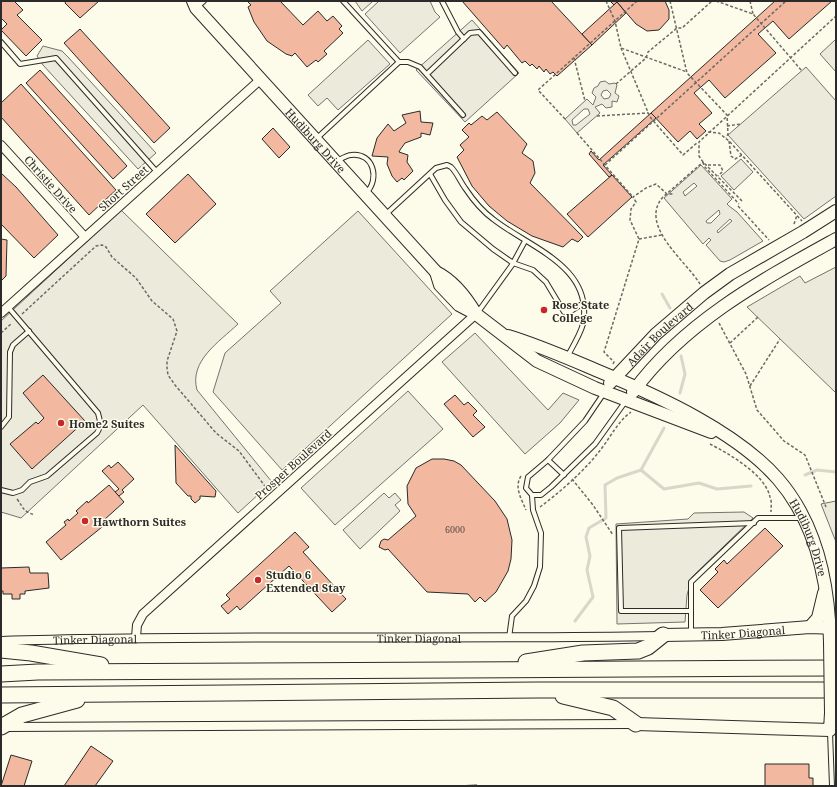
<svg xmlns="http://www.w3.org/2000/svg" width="837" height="787" font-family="'Noto Serif',serif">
  <rect width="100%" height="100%" fill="#fdfbea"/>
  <!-- green -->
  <path fill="#ecebdb" stroke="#74746e" d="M121,210l117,114c-19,18 -49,37 -41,66l75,92 -34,31 -95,-108 -122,113 -20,-6v-191z"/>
  <!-- parking -->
  <g fill="#eceadb" stroke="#74746e" fill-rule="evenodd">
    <polygon points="355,1 373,1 362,11"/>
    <polygon points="379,1 430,1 435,12 440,17 400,53 365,14"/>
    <polygon points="472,20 519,73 465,122 416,70"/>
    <polygon points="836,39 836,72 820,54"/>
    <polygon points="368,40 390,64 338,110 327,98 318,106 308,95"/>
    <polygon points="43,46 62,51 68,57 156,153 138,169 43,65 37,56"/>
    <polygon points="806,67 836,101 836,196 804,219 728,135"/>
    <path d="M605,81l4,3 6,-1 2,2 -2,8 4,3 -2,6 -5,-1v6l-6,1 -4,-4 -7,3 5,6 -23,20 -12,-14 22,-20 6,6 3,-8 -4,-4 2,-5 4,-2 2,-4zM607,90l4,4 -2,4 -5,1 -3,-4 2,-4zM584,109h4l2,5 -14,11h-3l-1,-5z"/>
    <polygon points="741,159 753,172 734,190 721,176"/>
    <path d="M701,165l31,34 -5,5 2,2 8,6 26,29 -33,19 -6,2 -4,-1 -14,-16 5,-5 -2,-2 -6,6 -39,-46zM694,183l3,3 -12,10 -2,-4zM719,210l1,4 -9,9h-4l-1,-2zM730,219l2,2 -14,12 -1,-2z"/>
    <polygon points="358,211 452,314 282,470 213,392 225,353 281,303 270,291"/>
    <polygon points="836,267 836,393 747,307 800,276 805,283"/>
    <polygon points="475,333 548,410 563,393 579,400 560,423 525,454 442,362"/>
    <polygon points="408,391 443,429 335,525 301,488"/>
    <polygon points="384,493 389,498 395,493 401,500 395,505 400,511 360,549 343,530"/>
    <polygon points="836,501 836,542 821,504"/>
    <polygon points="744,512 753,518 692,577 687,595 685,622 617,624 616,524 688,519 694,513"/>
  </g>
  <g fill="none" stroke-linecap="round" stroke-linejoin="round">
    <!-- stream -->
    <g stroke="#d8d7c9" stroke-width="3">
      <polyline points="662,294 670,308"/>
      <polyline points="680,393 685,374 681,356"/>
      <polyline points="641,470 664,428"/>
      <polyline points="805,475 817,470 836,472"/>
      <polyline points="575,621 593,597 587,570 590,556 586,537 589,528 606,518 605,485 617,478 641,470 664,489 699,483 717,489 751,486"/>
    </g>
  </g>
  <!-- building -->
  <g fill="#f2b8a0" stroke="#2b2b2b">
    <polygon points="1,1 14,1 23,10 17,15 42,40 26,56 1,30 7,24 1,18"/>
    <polygon points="66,1 99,1 80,18 65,3"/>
    <polygon points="247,1 280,1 303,25 318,11 327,21 333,16 342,26 339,29 343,33 324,51 327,54 318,62 316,60 307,67 295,53 292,56 286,54 267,41 254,22 248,7 251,5"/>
    <polygon points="462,1 551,1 592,45 557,76 553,72 550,74 546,69 544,72 539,66 537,69 532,64 530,66 525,61 522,63 507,45 504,49"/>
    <polygon points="610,1 665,1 669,10 669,19 659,30 647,31 636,24 617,2 614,5"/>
    <polygon points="775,1 832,1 789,39 773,21 758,34 776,53 725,98 709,80 694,93 712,113 699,124 706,131 697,139 690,131 678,142 651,113"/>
    <polygon points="617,2 626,13 592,45 582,34"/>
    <polygon points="80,29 170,128 154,143 64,43"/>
    <polygon points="40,70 127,166 113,179 26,83"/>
    <polygon points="21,84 116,190 89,215 1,117 1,103"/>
    <polygon points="420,111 421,122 433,123 430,135 421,133 421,137 405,143 400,150 399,152 408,155 407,162 413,171 404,180 402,178 397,182 392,176 387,164 388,157 372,156 377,138 388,124 394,131 406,123 402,115"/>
    <polygon points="497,112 527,144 522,153 533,161 535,173 530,183 583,237 578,242 572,239 563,247 532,236 507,221 489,206 472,186 457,157 464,150 460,145 469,137 462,130 469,123 471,125 482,116 487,120"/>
    <polygon points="651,113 656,118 603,165 612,175 609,177 589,154 591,151 599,160"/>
    <polygon points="273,128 290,147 279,158 262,139"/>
    <polygon points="1,173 16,187 58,235 34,258 1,224"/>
    <polygon points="188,174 216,204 175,243 146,214"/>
    <polygon points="612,175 632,197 588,237 567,214"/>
    <polygon points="1,239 7,240 6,276 1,281"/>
    <polygon points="43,375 85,421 32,469 10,444 36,422 38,424 44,418 23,393"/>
    <polygon points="455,395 464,405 468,402 477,411 473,415 485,427 473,437 444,404"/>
    <polygon points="175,445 216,491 215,497 200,496 200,499 195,503 191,499 191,496 188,496 176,483"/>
    <polygon points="432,459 444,459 454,461 461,465 495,501 507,519 512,540 511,559 508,571 496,592 485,602 480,597 475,602 468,594 427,592 388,549 385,550 379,547 381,541 384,539 388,540 416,516 408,504 407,486 416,468"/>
    <polygon points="118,462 134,479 122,490 124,492 119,496 115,492 119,489 102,471 109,465 111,468"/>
    <polygon points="109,485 124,502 104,520 107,523 61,560 46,542 66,525 64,522 68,519 69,521 78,513 76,511 87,501 88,503"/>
    <polygon points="765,528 783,546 718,608 700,590 718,572 715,569 724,560 727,564"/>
    <polygon points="295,532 309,547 303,552 346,599 332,612 289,566 240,610 237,606 228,614 221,606 230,599 226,595"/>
    <polygon points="29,567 30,573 48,573 49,588 25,591 25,594 20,594 20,599 12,599 12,594 3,594 3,591 1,591 1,568"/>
    <polygon points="91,746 113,761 95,786 64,786"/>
    <polygon points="11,755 32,761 24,786 1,786"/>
    <polygon points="765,764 809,764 809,778 813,778 813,786 765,786"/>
    <polygon points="477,785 477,786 454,786"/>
  </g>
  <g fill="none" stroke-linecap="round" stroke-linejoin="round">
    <!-- lane casing -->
    <g stroke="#2b2b2b" stroke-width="6">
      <g id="lane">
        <polyline points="343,1 399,62"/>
        <polyline points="442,1 458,32 464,39"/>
        <polyline points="197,7 204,1"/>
        <polyline points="1,42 20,64 56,58 157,172"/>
        <polyline points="427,74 470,33 479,32 515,73"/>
        <polyline points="316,139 399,62 408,62 420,67 463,115"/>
        <path d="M337,161c4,-2 10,-6 14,-6 23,-3 29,25 15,38"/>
        <polyline points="430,174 445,200 461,222 493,249 513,263 533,270 546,282 564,312 571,311 582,304"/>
        <path d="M385,215l51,-47 11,-3 4,2c6,6 9,14 14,21 8,12 17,23 28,31 35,28 101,47 90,105 -3,11 -10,22 -16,33"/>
        <polyline points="478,312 512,265 525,241"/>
        <polyline points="1,427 9,417 10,352 13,345 29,331"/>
        <polyline points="548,460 564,475"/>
        <polyline points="1,490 13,493 22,490 30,482 47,476 97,433 101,425 98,413 8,307"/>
        <polyline points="532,495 541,495 551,487 595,444 625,402"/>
        <polyline points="691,611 621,611 619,528 754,523"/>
        <polyline points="691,632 691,582 758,518 801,518"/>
        <polyline points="509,638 512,616 526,601 534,586 540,567 541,533 533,510 532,495 526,488 528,477 548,460 585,421 604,393"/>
        <polyline points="830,732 832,786"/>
      </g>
    </g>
    <!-- street casing -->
    <g stroke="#2b2b2b" stroke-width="10">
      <g id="street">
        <polyline points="1,145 85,237"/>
        <polyline points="1,313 261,79"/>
        <polyline points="136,637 137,625 143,614 476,314"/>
        <path id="s1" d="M1,641c220,-7 440,-1 659,-5"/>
        <polyline points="6,727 632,724"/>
      </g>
    </g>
    <!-- secondary casing -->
    <g stroke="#2b2b2b" stroke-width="14">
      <g id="secondary">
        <path id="s2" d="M193,1l3,7 240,264c18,9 30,25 40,42"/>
        <polyline points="436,272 440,285 459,305 476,314 537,361 595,388 711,432"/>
        <path id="s3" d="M508,336c33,10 64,24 95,37 57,24 134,59 175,106 39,45 51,105 52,163"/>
        <path id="s4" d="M610,383l46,-49 48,-41 26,-19 73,-42 33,-21"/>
        <path d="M633,392c51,-70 129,-112 203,-153"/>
        <polyline points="810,627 818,618 824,593"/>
        <path id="s5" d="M663,635l59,-1 88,-7 26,1"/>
        <polyline points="636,724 830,730 831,713"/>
      </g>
    </g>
    <!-- highway casing -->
    <g stroke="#2b2b2b" stroke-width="17">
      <g id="highway">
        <polyline points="1,650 31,653 101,665"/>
        <polyline points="526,662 583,653 638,651 648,647 663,635"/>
        <polyline points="1,674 38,672 836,668"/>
        <polyline points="1,695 539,690 836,690"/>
        <polyline points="563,696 613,708 636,724"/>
        <polyline points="1,727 22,715 77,700"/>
      </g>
    </g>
    <!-- path -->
    <g stroke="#6a6964" stroke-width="1.5" stroke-dasharray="3 2" stroke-linecap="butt">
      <polyline points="606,1 615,21 621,48 687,72"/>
      <polyline points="670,1 687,73 727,115 728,134 726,138"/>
      <polyline points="716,1 753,14 802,71"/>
      <polyline points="750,1 753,14"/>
      <polyline points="621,48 650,117 683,155 698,142"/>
      <polyline points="574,58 585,101"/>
      <polyline points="616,84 646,58 648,52 677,28 682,28 712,1"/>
      <polyline points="597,116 648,113"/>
      <polyline points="565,119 538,90 637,1"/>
      <polyline points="727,126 741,124"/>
      <polyline points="708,132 719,133 729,141 802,221"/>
      <polyline points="577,133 632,196"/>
      <polyline points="729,141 731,156 735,159 742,155"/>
      <polyline points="703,162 704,166 739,204"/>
      <polyline points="605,165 786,1"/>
      <polyline points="708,165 720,165 723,171 718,176"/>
      <polyline points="742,201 703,162 699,156 699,142 836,16"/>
      <polyline points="738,206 769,240"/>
      <polyline points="794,224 797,215"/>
      <polyline points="639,239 662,235"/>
      <path d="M700,284c-14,-23 -62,-59 -37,-87l40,-35"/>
      <polyline points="22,314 96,246 102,245 106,247 112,257 136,278 152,301 173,319 177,331 167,361 167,368 168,375 175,385 216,433 239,451 267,489"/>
      <polyline points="719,323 746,374 757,410 784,441 805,455 826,507"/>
      <polyline points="1,333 12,323"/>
      <polyline points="730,343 758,317"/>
      <polyline points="613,364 614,362 604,352 639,239 630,220 631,209 636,202 633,197 646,188 656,184 667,194 674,194"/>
      <polyline points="750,386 780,339"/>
      <path d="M710,444c19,10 55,30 60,53 2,4 1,10 1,15"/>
      <path d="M521,476c-7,11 0,22 5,34"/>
      <polyline points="572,479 593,505 613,535"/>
      <path d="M17,499c7,9 5,12 18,16"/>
      <path d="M540,507c20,-15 42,-34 58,-54 11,-13 19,-31 33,-41"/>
    </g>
    <!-- lane -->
    <use href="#lane" stroke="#fdfbea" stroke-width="4"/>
    <!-- street -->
    <use href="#street" stroke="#fdfbea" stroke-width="8"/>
    <!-- secondary -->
    <use href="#secondary" stroke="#fdfbea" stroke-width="12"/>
    <!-- highway -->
    <use href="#highway" stroke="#fdfbea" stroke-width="15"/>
    <!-- secondary-bridge casing -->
    <g stroke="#2b2b2b" stroke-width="14" stroke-linecap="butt">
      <polyline id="secondary-bridge" points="830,642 831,713"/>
    </g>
    <!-- secondary-bridge -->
    <use href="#secondary-bridge" stroke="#fdfbea" stroke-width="12"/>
  </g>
  <!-- markers -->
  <g fill="#c62828" stroke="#fdfbea" stroke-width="1.5">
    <circle cx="544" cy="310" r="4"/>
    <circle cx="61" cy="423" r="4"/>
    <circle cx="85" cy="521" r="4"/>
    <circle cx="258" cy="580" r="4"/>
  </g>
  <g text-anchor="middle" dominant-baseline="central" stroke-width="3" stroke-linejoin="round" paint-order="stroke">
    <!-- number labels -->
    <g font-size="9" fill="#5d4e48">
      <text x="455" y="529">6000</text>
    </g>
    <!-- street labels -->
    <g font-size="11" fill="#2b2b2b" stroke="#fdfbea">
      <text stroke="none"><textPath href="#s2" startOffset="186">Hudiburg Drive</textPath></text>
      <text transform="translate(51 184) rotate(48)">Christie Drive</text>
      <text transform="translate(123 188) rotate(-42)">Short Street</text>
      <text stroke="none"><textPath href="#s4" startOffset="70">Adair Boulevard</textPath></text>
      <text transform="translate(293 464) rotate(-42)">Prosper Boulevard</text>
      <text stroke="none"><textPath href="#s3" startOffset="375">Hudiburg Drive</textPath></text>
      <text stroke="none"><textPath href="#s5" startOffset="80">Tinker Diagonal</textPath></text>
      <text stroke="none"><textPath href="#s1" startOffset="94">Tinker Diagonal</textPath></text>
      <text stroke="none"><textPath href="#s1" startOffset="418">Tinker Diagonal</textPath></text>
    </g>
    <!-- poi labels -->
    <g font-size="11" font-weight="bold" fill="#2b2b2b" stroke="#fdfbea" text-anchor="start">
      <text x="552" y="304">Rose State<tspan x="552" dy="13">College</tspan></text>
      <text x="69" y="423">Home2 Suites</text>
      <text x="93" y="521">Hawthorn Suites</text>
      <text x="266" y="574">Studio 6<tspan x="266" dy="13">Extended Stay</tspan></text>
    </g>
  </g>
  <!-- border -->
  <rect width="837" height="787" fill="none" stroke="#2b2b2b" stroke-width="4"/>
</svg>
